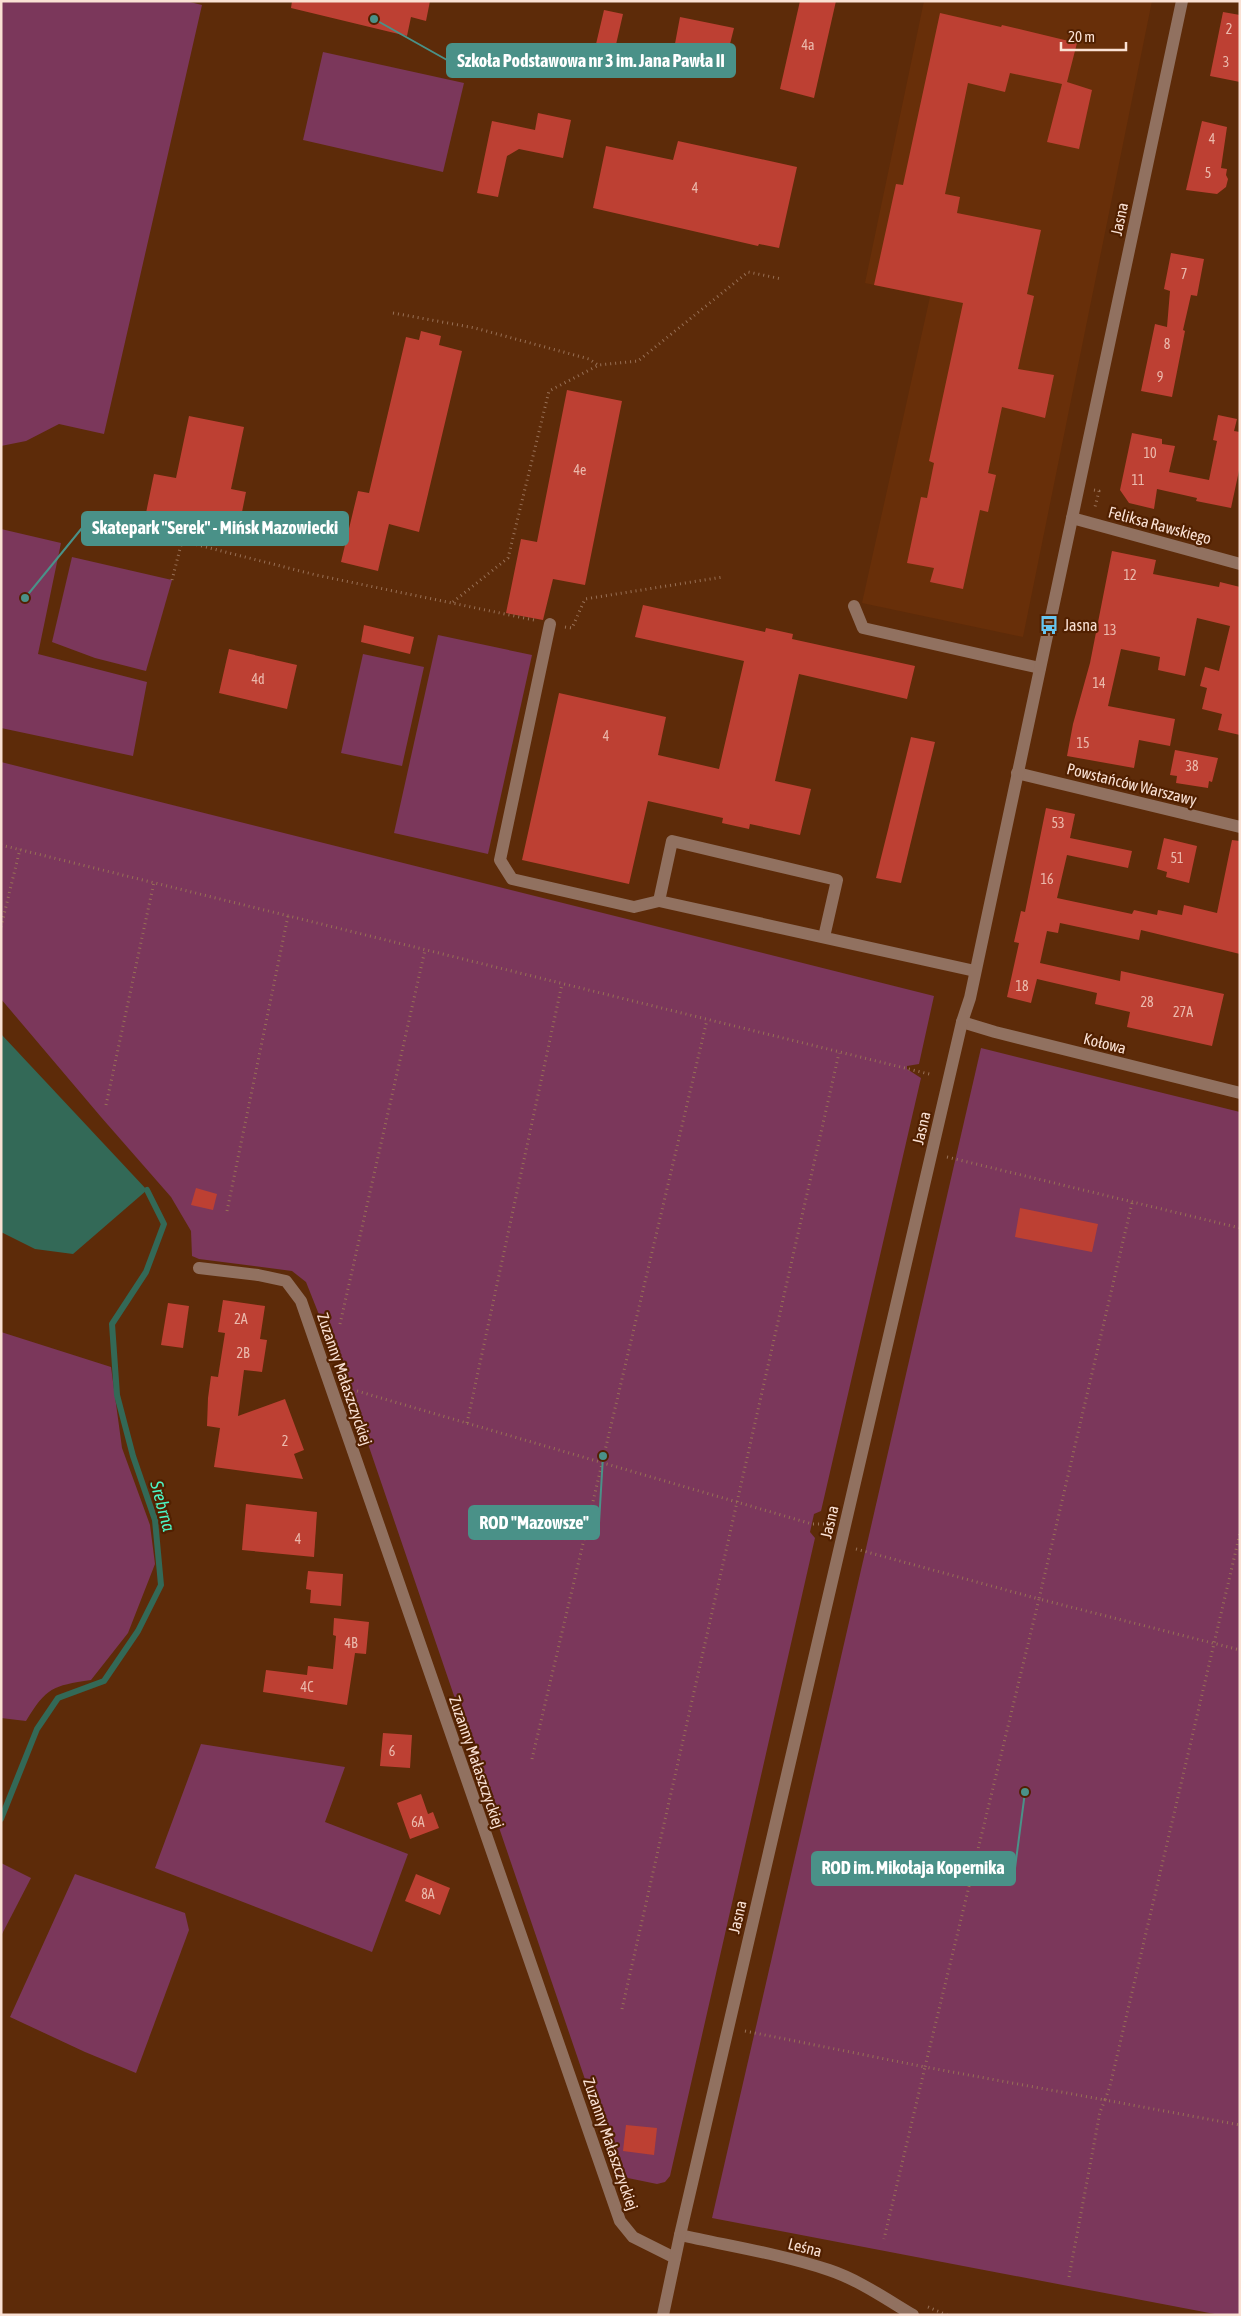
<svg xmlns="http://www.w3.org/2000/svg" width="1241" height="2316" font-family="'Asap Condensed',sans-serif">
  <rect width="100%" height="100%" fill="#5d2b09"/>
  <!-- built -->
  <polygon fill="#682f09" points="924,1 1152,1 1023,637 862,603 930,297 865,283"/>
  <!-- green -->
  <g fill="#7b375b">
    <polygon points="1,1 186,1 202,5 104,434 59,424 26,441 1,446"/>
    <polygon points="323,52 464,83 443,172 303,140"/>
    <polygon points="1,529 61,543 38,654 147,682 133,756 1,728"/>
    <polygon points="72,557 172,580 146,671 95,658 52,642"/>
    <polygon points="438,635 532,655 488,854 394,833"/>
    <polygon points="363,654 424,667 402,766 341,753"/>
    <polygon points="1,762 934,996 919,1064 907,1066 907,1069 921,1078 821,1511 814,1514 810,1532 815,1538 670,2176 665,2182 657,2184 618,2176 353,1400 306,1282 292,1271 199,1259 192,1256 191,1231 171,1197 101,1117 1,999"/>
    <polygon points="981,1048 1240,1112 1240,2315 1220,2315 712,2218"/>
    <path d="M1,1332l110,35 11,81 28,77 5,39 -27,69 -37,47c-39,6 -44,7 -65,41l-25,-3z"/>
    <polygon points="201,1744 345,1767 325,1822 408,1854 372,1952 155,1868"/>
    <polygon points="1,1863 31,1878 1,1936"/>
    <polygon points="75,1874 185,1913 189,1930 136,2073 85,2052 10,2017"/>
  </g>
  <!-- water -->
  <polygon fill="#336957" points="1,1034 147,1190 73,1254 35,1249 1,1232"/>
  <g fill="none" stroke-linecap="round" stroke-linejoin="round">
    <!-- stream -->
    <polyline stroke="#336957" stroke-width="6" points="1,1819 37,1729 58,1698 104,1681 138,1631 161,1585 155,1520 133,1456 117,1395 112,1324 146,1272 164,1224 147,1190"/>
  </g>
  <!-- building -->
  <g fill="#bd4033">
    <polygon points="292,1 430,1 426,21 411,17 407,36 291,8"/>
    <polygon points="800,1 836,1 814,98 780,89"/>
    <polygon points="604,10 623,14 612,62 593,57"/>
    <polygon points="1223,12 1240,15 1240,82 1210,76"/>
    <polygon points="940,13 1001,27 1002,25 1077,43 1067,82 1092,90 1079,149 1047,142 1062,84 1010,73 1005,92 968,83 945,194 960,197 957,213 1041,230 1027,294 1034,296 1018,369 1054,375 1045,418 1002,407 988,473 996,475 988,512 980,510 963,589 930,582 934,568 907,563 921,497 927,498 934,463 929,461 963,303 874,285 896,184 903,185"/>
    <polygon points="680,17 734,28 726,60 674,49"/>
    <polygon points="538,113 571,120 563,158 519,149 507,156 498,197 477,193 492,121 535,130"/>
    <polygon points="1202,121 1227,127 1221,168 1227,169 1226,175 1228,179 1226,187 1217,194 1186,190"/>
    <polygon points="678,141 797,167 779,248 759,244 758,246 593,208 606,146 673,160"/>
    <polygon points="1171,253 1204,259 1197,296 1191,295 1183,330 1185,331 1172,397 1141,391 1155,324 1167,327 1170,291 1164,289"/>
    <polygon points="421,331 441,336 439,345 462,351 419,532 389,524 378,571 341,562 358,491 369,493 406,337 419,340"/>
    <polygon points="567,390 622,401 585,585 553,579 543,620 506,613 521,539 537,542"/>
    <polygon points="1218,415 1237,419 1234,431 1240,432 1240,466 1231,508 1196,501 1197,498 1157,489 1154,509 1129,503 1120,490 1132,433 1162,439 1162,444 1175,446 1169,472 1209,480 1217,441 1213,440"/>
    <polygon points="189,416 244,427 231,489 246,492 238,532 146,513 154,474 176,478"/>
    <polygon points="1112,551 1156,560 1153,574 1219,587 1220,582 1240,587 1240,735 1218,730 1222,714 1202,709 1207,688 1200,686 1205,667 1219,671 1230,626 1197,618 1185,676 1158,670 1160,657 1121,649 1108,706 1175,719 1170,746 1139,740 1134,768 1067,756 1073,724 1090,663"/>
    <polygon points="643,605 765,632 766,628 793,634 792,639 915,666 907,699 799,674 775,781 811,789 800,835 750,824 749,829 722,823 723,818 648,801 629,884 522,860 559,693 666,717 658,755 719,769 744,661 635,637"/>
    <polygon points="364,625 414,637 410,654 361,642"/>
    <polygon points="229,649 297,665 287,709 219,693"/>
    <polygon points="911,737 935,742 901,883 876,878"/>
    <polygon points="1175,750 1218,758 1212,782 1209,781 1208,788 1176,783 1177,776 1170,775"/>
    <polygon points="1046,808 1075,814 1070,838 1132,851 1128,868 1067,855 1057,898 1132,914 1134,910 1157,915 1158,910 1182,915 1184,905 1217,913 1232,840 1240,841 1240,954 1141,930 1139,940 1060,923 1058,933 1047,931 1040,963 1120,981 1121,971 1224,994 1212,1046 1127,1027 1130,1012 1095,1004 1097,993 1037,979 1031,1003 1007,997 1019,943 1014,942 1021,911 1025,912"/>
    <polygon points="1164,838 1197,846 1189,883 1166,877 1167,872 1157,869"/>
    <polygon points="196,1188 217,1194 213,1210 191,1205"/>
    <polygon points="1020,1208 1098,1224 1092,1252 1015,1237"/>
    <polygon points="223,1300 265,1306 260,1339 267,1340 262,1372 244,1370 238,1416 285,1399 304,1450 294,1454 303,1479 214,1467 220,1428 207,1426 208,1398 211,1376 218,1377 225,1333 218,1332"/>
    <polygon points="168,1303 189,1306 183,1348 161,1345"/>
    <polygon points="246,1504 317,1512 314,1557 242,1550"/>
    <polygon points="308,1571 343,1574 341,1606 310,1603 311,1590 306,1589"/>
    <polygon points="334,1618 369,1622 366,1654 355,1653 347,1705 263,1692 266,1670 307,1675 308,1666 333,1669 336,1636 333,1635"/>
    <polygon points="383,1733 412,1735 410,1768 380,1766"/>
    <polygon points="421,1794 428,1814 433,1812 439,1828 410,1839 397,1803"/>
    <polygon points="416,1874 450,1888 440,1915 405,1901"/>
    <polygon points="626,2125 657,2128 654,2155 623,2151"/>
  </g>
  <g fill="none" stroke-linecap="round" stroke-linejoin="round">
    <!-- path -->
    <g stroke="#987056" stroke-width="3" stroke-dasharray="1 4" stroke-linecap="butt">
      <polyline points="393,313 475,328 589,359 598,365"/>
      <polyline points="1094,490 1099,491 1095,507"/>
      <polyline points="172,580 182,541 316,575 534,620"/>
      <polyline points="453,602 508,558 549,391 599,365 638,361 748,272 782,279"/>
      <polyline points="565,627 572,628 585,599 723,577"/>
      <polyline points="1,845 933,1075"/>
      <polyline points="1,927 20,849"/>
      <polyline points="106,1105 154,882"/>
      <polyline points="947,1157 1240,1228"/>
      <polyline points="1132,1203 1039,1599 1240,1650"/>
      <polyline points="227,1211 288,916"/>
      <polyline points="340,1324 425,950"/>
      <polyline points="357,1391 812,1524 828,1524"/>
      <polyline points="467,1423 562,984"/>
      <polyline points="856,1549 1039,1599 925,2067 1105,2100 1110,2086 1240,1533"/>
      <polyline points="532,1759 707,1020"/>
      <polyline points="622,2009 839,1053"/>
      <polyline points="745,2031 925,2067 884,2239"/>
      <polyline points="1069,2277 1100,2112 1105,2100 1240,2125"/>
      <polyline points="928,2307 947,2315"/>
    </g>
    <!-- minor -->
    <g stroke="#917160" stroke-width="12">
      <polyline points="1072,518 1240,564"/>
      <polyline points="854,606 863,628 1040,668"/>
      <polyline points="550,624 500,860 512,879 634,907 659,901"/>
      <polyline points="1017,773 1240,827"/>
      <polyline points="824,937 837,880 672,841 659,901 975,971"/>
      <polyline points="962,1022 995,1032 1240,1093"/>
      <polyline points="199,1268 258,1275 286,1281 301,1301 620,2221 633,2237 675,2258"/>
      <path d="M680,2235c49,11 101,19 149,35 30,10 57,29 84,45"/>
      <polyline points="663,2315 680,2235 962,1022 970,998 1182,1"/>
    </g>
  </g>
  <!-- icons -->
  <defs>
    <g id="bus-bare" transform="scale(1.5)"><path d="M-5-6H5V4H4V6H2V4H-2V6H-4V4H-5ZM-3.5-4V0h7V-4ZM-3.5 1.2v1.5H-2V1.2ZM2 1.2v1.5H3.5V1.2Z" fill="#66c4ef" stroke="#512000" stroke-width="2.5" paint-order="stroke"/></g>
  </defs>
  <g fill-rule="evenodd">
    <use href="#bus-bare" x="1049" y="625"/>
  </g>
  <g text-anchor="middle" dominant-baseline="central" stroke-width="4.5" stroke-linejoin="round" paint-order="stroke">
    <!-- number labels -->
    <g font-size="14" fill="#ebb9ac">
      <text x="1229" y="29">2</text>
      <text x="808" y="45">4a</text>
      <text x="1226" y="62">3</text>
      <text x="1212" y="139">4</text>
      <text x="1208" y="173">5</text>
      <text x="695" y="188">4</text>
      <text x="1184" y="274">7</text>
      <text x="1167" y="344">8</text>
      <text x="1160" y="377">9</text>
      <text x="1150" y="453">10</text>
      <text x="580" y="470">4e</text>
      <text x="1138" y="480">11</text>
      <text x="1130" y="575">12</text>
      <text x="1110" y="630">13</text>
      <text x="258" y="679">4d</text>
      <text x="1099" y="683">14</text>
      <text x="606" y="736">4</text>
      <text x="1083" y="743">15</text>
      <text x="1192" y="766">38</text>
      <text x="1058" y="823">53</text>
      <text x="1177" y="858">51</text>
      <text x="1047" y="879">16</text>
      <text x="1022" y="986">18</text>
      <text x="1147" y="1002">28</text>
      <text x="1183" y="1012">27A</text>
      <text x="241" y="1319">2A</text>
      <text x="243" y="1353">2B</text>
      <text x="285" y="1441">2</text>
      <text x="298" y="1539">4</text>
      <text x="351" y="1643">4B</text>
      <text x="307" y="1687">4C</text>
      <text x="392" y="1751">6</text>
      <text x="418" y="1822">6A</text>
      <text x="428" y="1894">8A</text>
    </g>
    <!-- street labels -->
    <g font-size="16" fill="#fae1d4" stroke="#512000">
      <text transform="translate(1119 219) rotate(-78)">Jasna</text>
      <text transform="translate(1160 525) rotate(15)">Feliksa Rawskiego</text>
      <text transform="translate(1132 784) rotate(14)">Powstańców Warszawy</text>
      <text transform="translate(1105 1043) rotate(14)">Kołowa</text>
      <text transform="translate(921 1128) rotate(-77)">Jasna</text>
      <text transform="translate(345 1379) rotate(71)">Zuzanny Małaszczyckiej</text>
      <text transform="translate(829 1522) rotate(-77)">Jasna</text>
      <text transform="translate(477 1762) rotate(71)">Zuzanny Małaszczyckiej</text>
      <text transform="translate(737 1917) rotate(-77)">Jasna</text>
      <text transform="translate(611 2144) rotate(71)">Zuzanny Małaszczyckiej</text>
      <text transform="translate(805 2247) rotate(14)">Leśna</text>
    </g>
    <!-- poi labels -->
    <g font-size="16" fill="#fae1d4" stroke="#512000" text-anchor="start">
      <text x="1064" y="625">Jasna</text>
    </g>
    <!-- water labels -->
    <g font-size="18" font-style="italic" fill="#4cf6c5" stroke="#512000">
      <text transform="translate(163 1506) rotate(75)">Srebrna</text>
    </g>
  </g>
  <!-- callouts -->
  <path fill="none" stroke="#4a9188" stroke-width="2" d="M374 19L447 60M25 598L82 528M603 1456L599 1523M1025 1792L1015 1868"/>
  <g fill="#4a9188" stroke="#512000" stroke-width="2">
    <circle cx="374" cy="19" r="5"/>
    <circle cx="25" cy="598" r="5"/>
    <circle cx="603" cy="1456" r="5"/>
    <circle cx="1025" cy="1792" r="5"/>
  </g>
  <g fill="#4a9188" stroke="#4a9188" stroke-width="2">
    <rect x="447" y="44" width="288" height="33" rx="5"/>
    <rect x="82" y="512" width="266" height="33" rx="5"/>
    <rect x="469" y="1506" width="130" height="33" rx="5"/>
    <rect x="812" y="1852" width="203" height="33" rx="5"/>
  </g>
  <g font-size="18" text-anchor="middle" font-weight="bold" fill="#fff">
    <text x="591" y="67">Szkoła Podstawowa nr 3 im. Jana Pawła II</text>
    <text x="215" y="534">Skatepark "Serek" - Mińsk Mazowiecki</text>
    <text x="534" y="1529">ROD "Mazowsze"</text>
    <text x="913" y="1874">ROD im. Mikołaja Kopernika</text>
  </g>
  <!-- border -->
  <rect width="1241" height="2316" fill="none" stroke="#fae1d4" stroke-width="5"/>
  <!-- scale -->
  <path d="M1061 42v8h65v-8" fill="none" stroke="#fae1d4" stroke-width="2.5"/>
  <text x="1068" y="42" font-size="15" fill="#fae1d4" stroke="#512000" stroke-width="4" paint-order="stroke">20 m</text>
</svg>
